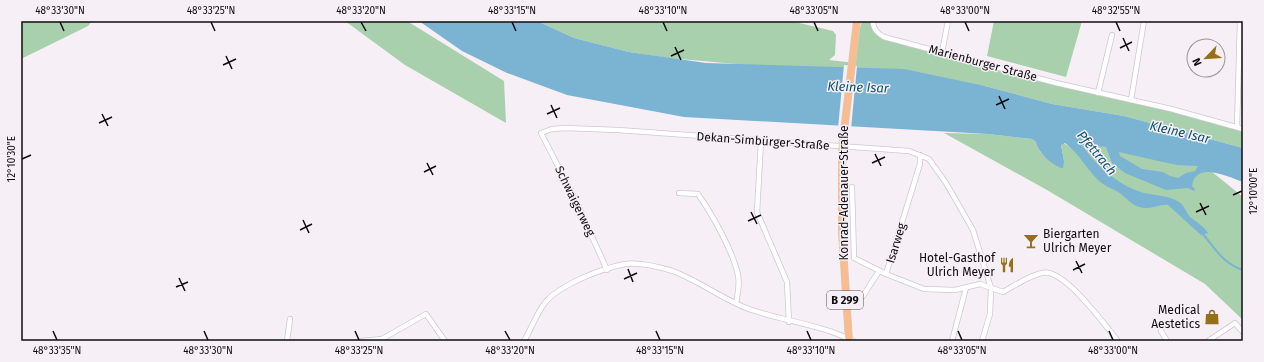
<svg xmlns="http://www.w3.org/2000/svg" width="1264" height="362" font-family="'Fira Sans',sans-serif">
  <rect width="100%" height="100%" fill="#f7eff6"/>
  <!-- green -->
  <g fill="#a8d0ac">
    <polygon points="21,21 92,21 88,26 21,59"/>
    <polygon points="345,21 407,21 504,81 506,123 405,65"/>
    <polygon points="537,21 791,21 833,31 836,35 835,55 829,60 855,63 855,47 862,21 872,21 873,26 884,37 1243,129 1243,148 1124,116 1052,104 985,86 669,58 629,52 574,38"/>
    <polygon points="994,21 1082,21 1066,77 987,56"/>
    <path d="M944,133l44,1 44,5 4,3c1,9 12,18 21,23l7,-4 -3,-17 2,-1 6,3 29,-1 78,20h22l13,6 32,26v123l-38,-36 -158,-94z"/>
  </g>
  <!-- water -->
  <path fill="#7bb3d2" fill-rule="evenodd" d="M419,21h118l37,17 55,14 77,11 198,6 81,17 67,18 72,12 119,32v34c-14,-5 -48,-22 -51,4l3,3 -1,2 -6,-3 -22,2 -41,-17 -13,-10 -6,-16 -24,-2c14,21 37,41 62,48 11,2 26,3 35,9 6,4 7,11 11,15 7,6 14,9 18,16l-7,2 -33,-30c-8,-1 -16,4 -24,3 -10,-1 -16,-8 -23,-14 -8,-6 -16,-7 -23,-14 -12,-12 -20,-28 -33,-37l-4,2 3,16 -1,7c-10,-1 -26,-17 -27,-26l-4,-3 -44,-5 -304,-17 -117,-22 -60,-22 -45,-22zM1119,152l57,13 22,1 -3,5 -9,2 -8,5 -8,-2 -7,-4 -21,-3 -22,-13z"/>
  <!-- pier -->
  <polygon fill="#f7eff6" points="844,65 857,66 851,129 838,128"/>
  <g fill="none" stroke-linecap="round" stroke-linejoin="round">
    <!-- stream -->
    <path stroke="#7bb3d2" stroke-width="2" d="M1202,233c14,16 20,30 41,37"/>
    <!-- minor casing -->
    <g stroke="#d0c7cf" stroke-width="6">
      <g id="minor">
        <path d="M873,21c0,8 4,12 11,16l172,46 115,26 72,20"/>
        <polyline points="942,52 948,21"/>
        <polyline points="1098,93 1112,35"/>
        <polyline points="1131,100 1144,21"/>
        <polyline points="1237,126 1240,21"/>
        <polyline points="761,141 757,212 787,282 789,322"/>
        <polyline points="852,187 854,258 886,274 920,164 920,155"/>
        <path d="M679,193l19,1c14,20 35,57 40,81 2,9 0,18 -2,28"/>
        <polyline points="607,270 577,203 541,133 552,129 564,128 618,130 909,151 929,159 946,183 973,230 991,288 990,314 982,341"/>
        <path d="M886,274l38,15 31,1 25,-6 23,8c11,-6 25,-16 39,-19 21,-6 63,52 76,68"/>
        <polyline points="863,296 879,271"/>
        <polyline points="1161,331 1167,341"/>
        <polyline points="382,339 426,314 445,341"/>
        <polyline points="287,341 290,319"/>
        <polyline points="361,341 382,339 381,341"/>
        <path d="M524,341c7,-12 12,-26 20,-37 14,-19 59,-36 81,-40 15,-2 34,3 48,7 26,10 48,27 73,37 36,13 74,16 107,33"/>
        <polyline points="952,341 966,288"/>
        <polyline points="1208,341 1235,323 1243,332"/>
      </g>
    </g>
    <!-- primary casing -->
    <g stroke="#cfcecf" stroke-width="8">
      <polyline id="primary" points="849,341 842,232 842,148 857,21"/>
    </g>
    <!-- minor -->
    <use href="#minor" stroke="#fff" stroke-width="4.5"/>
    <!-- primary -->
    <use href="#primary" stroke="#f9bc8f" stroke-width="7"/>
  </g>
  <!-- ticks -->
  <path fill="none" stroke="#0f0c0f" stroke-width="1.5" d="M60,22l4,9M211,22l4,9M361,22l5,9M512,22l4,9M663,22l4,9M814,22l4,9M965,22l4,9M1116,22l4,9M1123,38l6,13M675,47l6,13M1120,48l12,-6M226,56l6,13M671,56l13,-6M223,65l13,-6M999,96l6,13M551,105l6,13M996,105l13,-6M102,114l6,12M547,114l13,-6M99,123l13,-6M875,154l6,12M22,159l9,-4M427,163l6,12M872,163l13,-6M424,172l12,-6M1233,195l9,-4M1200,203l6,12M751,212l6,12M1196,212l13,-6M303,220l6,13M748,221l13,-6M300,230l12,-6M1076,261l6,12M628,269l5,13M1073,270l12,-6M179,278l6,13M624,279l13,-6M176,287l12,-5M53,331l4,9M204,331l4,9M355,331l4,9M505,331l5,9M656,331l4,9M807,331l4,9M958,331l4,9M1109,331l4,9"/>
  <!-- icons -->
  <defs>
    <g id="bar-bare" transform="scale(1.2)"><path d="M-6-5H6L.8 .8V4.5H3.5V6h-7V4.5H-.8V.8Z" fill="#966f19" stroke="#f7eff6" stroke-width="2.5" paint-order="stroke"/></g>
    <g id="restaurant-bare" transform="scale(1.2)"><path d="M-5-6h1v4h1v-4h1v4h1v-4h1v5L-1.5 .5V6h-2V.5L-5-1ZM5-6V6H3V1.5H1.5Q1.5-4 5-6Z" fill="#966f19" stroke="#f7eff6" stroke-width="2.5" paint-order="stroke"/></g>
    <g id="shop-bare" transform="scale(1.2)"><path d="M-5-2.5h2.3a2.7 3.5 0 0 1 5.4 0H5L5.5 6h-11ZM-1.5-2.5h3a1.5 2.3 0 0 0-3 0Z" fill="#966f19" stroke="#f7eff6" stroke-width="2.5" paint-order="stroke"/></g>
  </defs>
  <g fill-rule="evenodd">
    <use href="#bar-bare" x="1031" y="241"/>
    <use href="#restaurant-bare" x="1007" y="265"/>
    <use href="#shop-bare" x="1212" y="317"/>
  </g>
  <g text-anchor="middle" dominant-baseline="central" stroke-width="3" stroke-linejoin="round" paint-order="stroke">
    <!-- shield labels -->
    <rect fill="#f7eff6" stroke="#555054" stroke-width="1" x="827" y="291" width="36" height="18" rx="3"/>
    <g font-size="11" font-weight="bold" fill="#0f0c0f">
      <text x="845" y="300">B 299</text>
    </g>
    <!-- street labels -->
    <g font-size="12" fill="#0f0c0f" stroke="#f7eff6">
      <text transform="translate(983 63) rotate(15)">Marienburger Straße</text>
      <text transform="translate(763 141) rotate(4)">Dekan-Simbürger-Straße</text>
      <text transform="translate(844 193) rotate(-90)">Konrad-Adenauer-Straße</text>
      <text transform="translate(575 201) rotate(64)">Schwaigerweg</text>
      <text transform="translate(896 243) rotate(-73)">Isarweg</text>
    </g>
    <!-- poi labels -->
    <g font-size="12" fill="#0f0c0f" stroke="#f7eff6" text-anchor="end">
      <text x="1043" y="234" text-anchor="start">Biergarten<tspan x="1043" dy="14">Ulrich Meyer</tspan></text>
      <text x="995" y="258">Hotel-Gasthof<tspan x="995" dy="14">Ulrich Meyer</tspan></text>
      <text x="1200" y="310">Medical<tspan x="1200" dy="14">Aestetics</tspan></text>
    </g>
    <!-- water labels -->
    <g font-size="13" font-style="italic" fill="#075371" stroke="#f7eff6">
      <text transform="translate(858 87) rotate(2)">Kleine Isar</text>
      <text transform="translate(1180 132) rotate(13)">Kleine Isar</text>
      <text transform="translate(1097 153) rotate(50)">Pfettrach</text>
    </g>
  </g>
  <!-- border -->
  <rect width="1264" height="362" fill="none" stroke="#f7eff6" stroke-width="44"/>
  <!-- north arrow -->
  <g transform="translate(1206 58) rotate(245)"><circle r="19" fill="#f7eff6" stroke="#9a949a"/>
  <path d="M0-3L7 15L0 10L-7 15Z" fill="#966f19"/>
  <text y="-6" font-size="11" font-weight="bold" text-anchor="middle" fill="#0f0c0f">N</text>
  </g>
  <rect x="22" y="22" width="1220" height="318" fill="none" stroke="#0f0c0f" stroke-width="1.5"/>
  <g font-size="10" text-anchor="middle" fill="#0f0c0f">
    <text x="60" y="14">48°33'30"N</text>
    <text x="211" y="14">48°33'25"N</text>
    <text x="361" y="14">48°33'20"N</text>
    <text x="512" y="14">48°33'15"N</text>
    <text x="663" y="14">48°33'10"N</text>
    <text x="814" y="14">48°33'05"N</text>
    <text x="965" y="14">48°33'00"N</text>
    <text x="1116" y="14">48°32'55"N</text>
    <text transform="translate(11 159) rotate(-90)" y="4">12°10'30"E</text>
    <text transform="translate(1253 191) rotate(-90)" y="4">12°10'00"E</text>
    <text x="57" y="354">48°33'35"N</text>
    <text x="208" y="354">48°33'30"N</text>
    <text x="359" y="354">48°33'25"N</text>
    <text x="510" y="354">48°33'20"N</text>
    <text x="660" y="354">48°33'15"N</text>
    <text x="811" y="354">48°33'10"N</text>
    <text x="962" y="354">48°33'05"N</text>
    <text x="1113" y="354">48°33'00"N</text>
  </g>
</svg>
